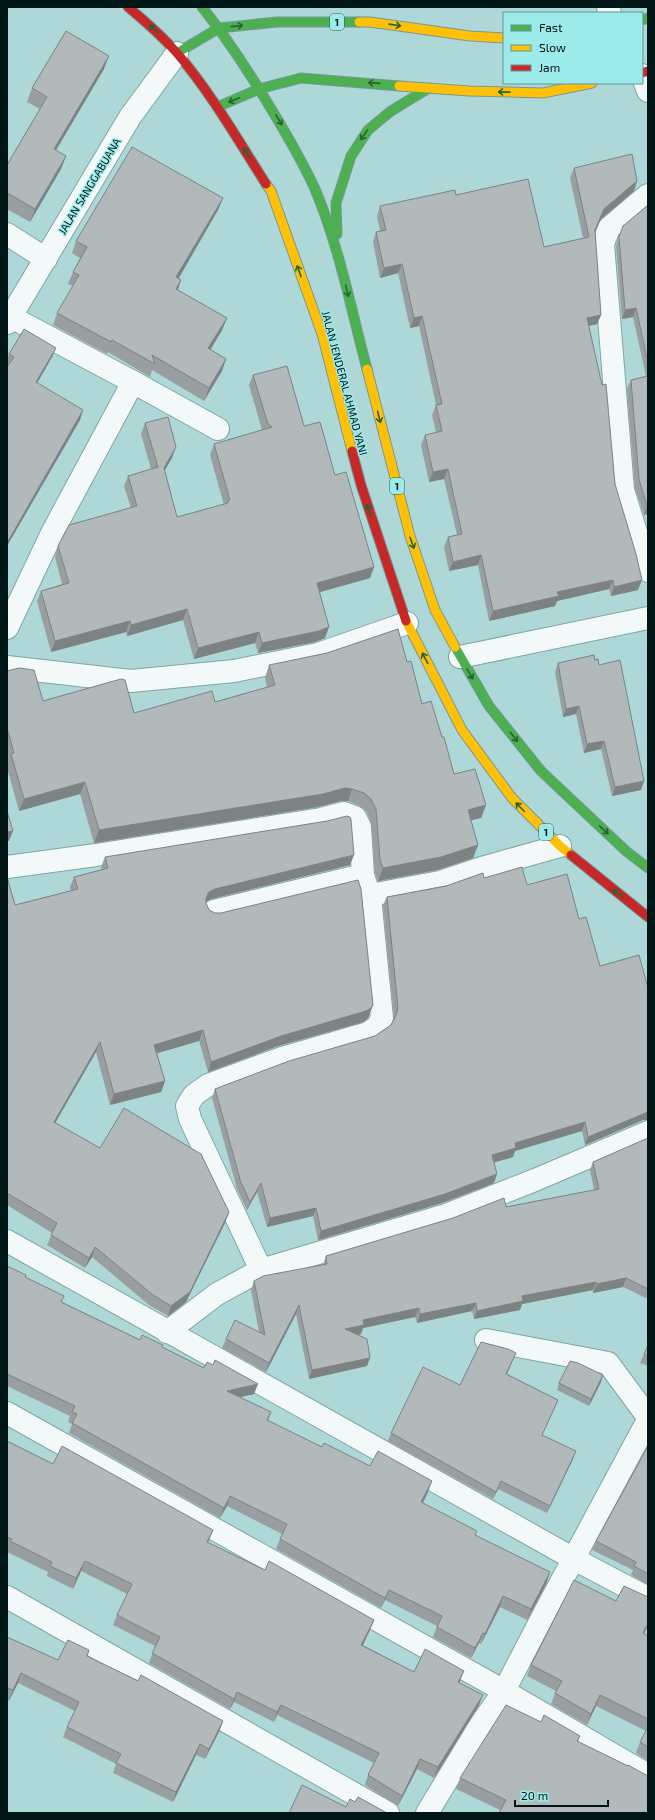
<svg xmlns="http://www.w3.org/2000/svg" width="655" height="1820" font-family="'Exo 2',sans-serif">
  <rect width="100%" height="100%" fill="#aed8d8"/>
  <g fill="none" stroke-linecap="round" stroke-linejoin="round">
    <!-- street casing -->
    <g stroke="#81a4a4" stroke-width="24">
      <g id="street">
        <polyline points="608,7 610,13"/>
        <polyline points="642,75 648,91"/>
        <polyline points="648,195 609,228 603,244 623,490 648,571"/>
        <polyline points="7,234 46,259"/>
        <polyline points="7,323 130,117 177,53"/>
        <polyline points="133,382 218,429"/>
        <polyline points="7,628 52,533 133,382 11,317"/>
        <polyline points="460,657 648,618"/>
        <polyline points="7,667 131,681 234,671 318,654 407,623"/>
        <polyline points="7,867 96,855 321,819 344,813 355,817 360,827 363,875 370,897 382,1018 377,1027 368,1033 282,1058 208,1085 194,1095 187,1106 190,1119 261,1270"/>
        <polyline points="370,897 381,893 440,882 485,867 560,846"/>
        <polyline points="214,911 363,875"/>
        <polyline points="7,1241 574,1559 648,1598"/>
        <polyline points="167,1332 217,1294 261,1270 446,1215 535,1180 648,1132"/>
        <polyline points="486,1340 608,1363 648,1417"/>
        <polyline points="7,1413 504,1691 648,1775"/>
        <polyline points="7,1597 388,1813"/>
        <polyline points="427,1813 481,1724 504,1691 546,1610 648,1420"/>
      </g>
    </g>
    <!-- fast casing -->
    <g stroke="#759898" stroke-width="11">
      <g id="fast">
        <path d="M202,7c24,30 45,62 65,95 17,28 34,56 48,87 24,57 36,120 52,180"/>
        <polyline points="642,20 648,18"/>
        <polyline points="177,53 219,28 277,22 359,22"/>
        <polyline points="217,107 259,89 301,78 399,86"/>
        <polyline points="337,234 336,203 351,156 368,130 391,111 429,88"/>
        <polyline points="455,647 489,706 541,771 626,851 648,868"/>
      </g>
    </g>
    <!-- slow casing -->
    <g stroke="#759898" stroke-width="11">
      <g id="slow">
        <polyline points="359,22 370,22 470,36 504,38"/>
        <polyline points="399,86 469,91 543,93 592,83"/>
        <polyline points="266,184 271,191 322,334 352,451"/>
        <polyline points="367,369 410,536 435,610 455,647"/>
        <polyline points="406,621 462,730 512,798 560,846 571,855"/>
      </g>
    </g>
    <!-- jam casing -->
    <g stroke="#759898" stroke-width="11">
      <g id="jam">
        <path d="M128,7c17,14 34,29 49,46 34,40 61,87 89,131"/>
        <polyline points="642,73 648,71"/>
        <polyline points="352,451 361,485 406,621"/>
        <polyline points="571,855 648,917"/>
      </g>
    </g>
    <!-- street -->
    <use href="#street" stroke="#f3f9f9" stroke-width="22"/>
    <!-- fast -->
    <use href="#fast" stroke="#4caf50" stroke-width="9"/>
    <!-- slow -->
    <use href="#slow" stroke="#ffc107" stroke-width="9"/>
    <!-- jam -->
    <use href="#jam" stroke="#c62828" stroke-width="9"/>
  </g>
  <!-- wall -->
  <g fill="#999fa0">
    <polygon points="104,69 56,150 66,156 61,169 30,222 7,209 7,165 40,109 27,102 32,88"/>
    <polygon points="574,168 637,181 634,191 601,219 595,232 601,315 597,324 589,326 615,484 638,590 611,596 609,589 557,601 555,606 489,621 478,565 449,571 444,547 448,537 457,535 444,479 429,482 421,445 425,435 436,433 432,415 436,405 419,326 410,328 398,273 380,278 373,242 376,232 380,231 377,216 380,206 456,195 544,247 583,238 570,178"/>
    <polygon points="223,198 218,210 178,278 178,290 227,318 222,330 210,350 226,359 222,371 204,401 152,370 150,377 108,352 107,354 53,325 57,313 73,286 68,284 73,272 80,258 72,253 76,241"/>
    <polygon points="648,205 648,514 644,515 635,488 627,389 631,380 646,376 633,317 622,319 616,246 623,226"/>
    <polygon points="56,348 52,357 37,383 80,420 7,546 7,367 8,365 7,364 7,360 9,354"/>
    <polygon points="253,375 304,426 335,475 374,567 370,578 320,592 325,638 315,642 258,653 255,643 194,659 183,620 127,636 126,632 51,652 37,601 41,591 62,584 55,557 58,546 131,508 124,486 128,476 151,469 141,434 145,423 172,458 164,470 177,517 224,505 210,455 214,444 262,430 249,385"/>
    <polygon points="595,660 599,665 644,781 641,790 612,796 601,749 584,753 576,714 563,717 555,672 558,663"/>
    <polygon points="407,662 422,704 442,737 454,774 486,805 481,818 471,820 478,845 473,858 437,870 378,881 375,873 371,822 366,811 360,806 348,801 341,801 318,807 94,843 80,794 19,811 7,768 7,765 8,762 7,757 7,671 43,701 134,713 215,702 267,687 265,678 269,665"/>
    <polygon points="105,857 350,865 211,899 206,902 206,903 209,910 373,1005 368,1018 363,1022 278,1046 208,1072 199,1041 157,1053 165,1081 161,1092 110,1105 96,1052 55,1123 100,1148 229,1212 225,1223 186,1302 168,1316 149,1305 92,1257 85,1268 47,1245 52,1233 7,1205 7,877 15,905 71,891 70,887 74,877 102,870 101,867"/>
    <polygon points="484,878 527,885 579,919 600,966 648,988 648,1120 643,1120 585,1145 582,1131 515,1151 513,1157 494,1162 494,1183 442,1203 318,1240 313,1216 267,1227 257,1192 247,1210 236,1187 236,1185 212,1098 215,1089 375,1036 391,1025 394,1019 394,1017 383,905 387,897"/>
    <polygon points="648,1138 648,1299 623,1287 593,1293 593,1290 522,1304 520,1310 474,1319 472,1311 417,1323 415,1317 363,1328 361,1334 357,1335 367,1366 309,1379 296,1314 266,1372 222,1348 226,1339 259,1332 251,1290 254,1281 323,1265 326,1256 506,1207 594,1190 590,1170 593,1162"/>
    <polygon points="7,1266 25,1277 62,1302 140,1340 163,1347 254,1394 240,1397 271,1412 268,1421 322,1447 370,1466 428,1492 423,1503 475,1535 547,1582 527,1620 500,1607 481,1644 479,1643 471,1658 433,1637 437,1626 385,1600 381,1608 276,1549 282,1534 227,1506 220,1518 69,1433 72,1424 68,1422 70,1416 7,1386"/>
    <polygon points="648,1345 648,1366 640,1363"/>
    <polygon points="516,1353 507,1374 558,1400 555,1407 542,1435 573,1459 547,1513 498,1489 493,1499 388,1441 391,1433 460,1385"/>
    <polygon points="603,1375 601,1382 589,1406 557,1390 559,1383"/>
    <polygon points="7,1441 53,1464 213,1530 208,1543 265,1570 374,1620 370,1630 363,1645 414,1672 460,1681 459,1683 479,1705 434,1778 417,1769 398,1806 365,1785 368,1775 374,1763 277,1715 274,1722 234,1702 230,1709 149,1663 155,1646 113,1625 117,1615 127,1594 81,1571 73,1589 47,1576 48,1572 7,1552 8,1549 7,1549"/>
    <polygon points="648,1446 648,1585 631,1575 633,1570 592,1550 596,1541"/>
    <polygon points="616,1601 644,1634 648,1636 648,1761 636,1753 640,1742 646,1731 596,1706 587,1725 551,1704 556,1691 527,1676 531,1665"/>
    <polygon points="7,1637 58,1660 87,1656 223,1721 219,1732 205,1759 196,1755 173,1802 113,1773 116,1764 63,1737 67,1727 75,1711 18,1683 9,1701 7,1700"/>
    <polygon points="541,1722 580,1736 578,1742 646,1775 500,1810 456,1789 460,1778"/>
  </g>
  <!-- shaded-wall -->
  <g fill="#7d8282">
    <polygon points="109,56 104,69 49,162 54,149"/>
    <polygon points="66,156 61,169 30,222 35,209"/>
    <polygon points="637,181 634,191 601,219 591,240 595,230 604,209"/>
    <polygon points="223,198 218,210 172,290 176,277"/>
    <polygon points="402,264 398,273 380,278 384,268"/>
    <polygon points="181,280 177,293 176,289"/>
    <polygon points="636,308 633,317 622,319 625,310"/>
    <polygon points="601,315 597,324 583,327 587,318"/>
    <polygon points="422,316 419,326 410,328 414,318"/>
    <polygon points="227,318 222,330 204,361 208,348"/>
    <polygon points="56,348 52,357 32,392 36,382"/>
    <polygon points="226,359 222,371 204,401 209,388"/>
    <polygon points="83,410 80,420 7,546 7,543"/>
    <polygon points="176,447 172,458 160,479 164,468"/>
    <polygon points="448,469 444,479 429,482 433,472"/>
    <polygon points="647,506 648,506 648,514 644,515"/>
    <polygon points="481,555 478,565 449,571 453,562"/>
    <polygon points="374,567 370,578 313,594 317,583"/>
    <polygon points="613,580 609,589 557,601 555,606 489,621 493,611 557,592"/>
    <polygon points="642,580 638,590 611,596 614,587"/>
    <polygon points="187,609 183,620 127,636 131,625"/>
    <polygon points="130,621 126,632 51,652 55,641"/>
    <polygon points="329,627 325,638 315,642 258,653 262,643"/>
    <polygon points="259,632 255,643 194,659 198,648"/>
    <polygon points="579,706 576,714 563,717 566,709"/>
    <polygon points="604,741 601,749 584,753 587,744"/>
    <polygon points="644,781 641,790 612,796 615,787"/>
    <polygon points="85,782 80,794 19,811 24,799"/>
    <polygon points="345,788 352,789 348,801 341,801 318,807 94,843 99,830"/>
    <polygon points="486,805 481,818 463,822 468,810"/>
    <polygon points="13,831 9,841 7,841 7,832"/>
    <polygon points="478,845 473,858 437,870 378,881 383,868"/>
    <polygon points="354,855 350,865 211,899 205,902 206,898 209,892 215,889"/>
    <polygon points="373,1005 368,1018 363,1022 278,1046 208,1072 211,1062 281,1036"/>
    <polygon points="203,1030 199,1041 151,1055 154,1045"/>
    <polygon points="100,1042 96,1052 50,1132 54,1122"/>
    <polygon points="165,1081 161,1092 110,1105 114,1094"/>
    <polygon points="646,1112 648,1112 648,1120 643,1120 585,1145 588,1137"/>
    <polygon points="585,1122 582,1131 515,1151 513,1157 489,1164 492,1155 515,1143"/>
    <polygon points="497,1174 494,1183 442,1203 318,1240 321,1231"/>
    <polygon points="261,1183 257,1192 247,1210 250,1202"/>
    <polygon points="316,1208 313,1216 267,1227 270,1218"/>
    <polygon points="229,1212 225,1223 186,1302 168,1316 171,1306"/>
    <polygon points="95,1247 92,1257 85,1268 89,1258"/>
    <polygon points="626,1278 623,1287 593,1293 597,1284"/>
    <polygon points="596,1282 593,1290 522,1304 520,1310 474,1319 477,1311 522,1296"/>
    <polygon points="476,1303 472,1311 417,1323 420,1314"/>
    <polygon points="299,1305 296,1314 266,1372 269,1363"/>
    <polygon points="419,1308 415,1317 363,1328 361,1334 342,1338 345,1329 363,1320"/>
    <polygon points="516,1353 513,1360 503,1382 506,1374"/>
    <polygon points="370,1358 367,1366 309,1379 312,1370"/>
    <polygon points="603,1375 601,1382 589,1406 591,1399"/>
    <polygon points="258,1384 254,1394 223,1401 227,1391"/>
    <polygon points="576,1451 573,1459 547,1513 550,1506"/>
    <polygon points="432,1481 428,1492 418,1512 421,1502"/>
    <polygon points="501,1481 498,1489 493,1499 496,1492"/>
    <polygon points="230,1496 227,1506 220,1518 224,1508"/>
    <polygon points="213,1530 209,1540 203,1552 207,1542"/>
    <polygon points="85,1561 81,1571 73,1589 76,1578"/>
    <polygon points="550,1572 547,1582 527,1620 531,1609"/>
    <polygon points="389,1590 385,1600 381,1608 385,1598"/>
    <polygon points="503,1596 500,1607 481,1644 485,1634"/>
    <polygon points="374,1620 370,1630 358,1655 361,1645"/>
    <polygon points="648,1623 648,1626 639,1644 643,1633"/>
    <polygon points="483,1633 479,1643 471,1658 475,1648"/>
    <polygon points="464,1671 460,1681 454,1693 458,1682"/>
    <polygon points="21,1673 18,1683 9,1701 13,1690"/>
    <polygon points="237,1692 234,1702 230,1709 234,1699"/>
    <polygon points="483,1695 479,1705 434,1778 438,1767"/>
    <polygon points="600,1695 596,1706 587,1725 591,1714"/>
    <polygon points="281,1705 277,1715 274,1722 277,1712"/>
    <polygon points="223,1721 219,1732 205,1759 209,1749"/>
    <polygon points="200,1744 196,1755 173,1802 176,1792"/>
    <polygon points="420,1759 417,1769 398,1806 402,1796"/>
  </g>
  <!-- building -->
  <g fill="#b2b9ba" stroke="#7d8282">
    <polygon points="66,31 109,56 54,149 66,156 35,209 7,193 7,165 47,97 32,88"/>
    <polygon points="132,147 223,198 176,277 181,280 176,289 227,318 208,348 226,359 209,388 152,355 155,364 112,340 111,342 57,313 79,275 73,272 87,247 76,241"/>
    <polygon points="632,154 637,181 604,209 595,230 601,315 587,318 602,385 606,384 615,484 636,554 642,580 614,587 613,580 557,592 559,596 493,611 481,555 453,562 448,537 462,534 448,469 433,472 425,435 442,431 436,405 442,404 422,316 414,318 402,264 384,268 376,232 386,230 380,206 455,190 456,195 528,179 544,247 589,237 574,168"/>
    <polygon points="648,205 648,363 636,308 625,310 619,237 623,226"/>
    <polygon points="24,329 56,348 36,382 83,410 7,543 7,367 14,357 9,354"/>
    <polygon points="287,366 304,426 320,422 335,475 346,472 374,567 317,583 329,627 319,631 262,643 259,632 198,648 187,609 131,625 130,621 55,641 41,591 69,583 58,546 69,525 137,506 128,476 158,467 145,423 168,417 176,447 164,468 177,517 228,503 228,501 230,500 214,444 272,427 268,424 253,375"/>
    <polygon points="648,376 648,506 647,506 639,479 631,380"/>
    <polygon points="398,629 407,662 411,661 422,704 431,701 442,737 444,737 454,774 475,769 486,805 468,810 478,845 441,857 383,868 380,860 376,809 371,799 364,793 352,789 345,788 323,794 99,830 85,782 24,799 11,754 14,753 7,728 7,671 19,668 34,670 43,701 121,679 125,680 134,713 212,691 215,702 275,685 269,665 327,653"/>
    <polygon points="594,655 595,660 598,659 599,665 620,660 644,781 615,787 604,741 587,744 579,706 566,709 558,663"/>
    <polygon points="7,811 13,831 7,832"/>
    <polygon points="347,816 350,817 351,820 354,855 215,889 209,892 206,898 206,903 209,910 215,913 221,913 358,880 361,889 373,1005 371,1008 366,1011 281,1036 211,1062 203,1030 154,1045 165,1081 114,1094 100,1042 54,1122 100,1148 124,1108 201,1154 229,1212 190,1292 171,1306 153,1295 95,1247 89,1258 51,1235 57,1223 7,1193 7,877 15,905 78,889 74,877 108,868 105,857 327,821"/>
    <polygon points="522,867 527,885 567,874 579,919 586,917 600,966 639,955 648,988 648,1112 588,1137 585,1122 515,1143 516,1148 492,1155 497,1174 445,1194 321,1231 316,1208 270,1218 261,1183 250,1202 239,1178 240,1179 215,1089 289,1061 375,1036 391,1025 396,1015 398,1008 387,897 446,886 483,873 484,878"/>
    <polygon points="648,1138 648,1289 626,1278 597,1284 596,1282 522,1296 523,1301 477,1311 476,1303 420,1314 419,1308 363,1320 364,1325 345,1329 367,1339 370,1358 312,1370 299,1305 269,1363 226,1339 235,1320 265,1335 254,1281 263,1276 327,1264 326,1256 453,1218 504,1198 506,1207 599,1189 593,1162"/>
    <polygon points="7,1266 26,1275 25,1277 64,1296 61,1302 140,1340 142,1335 163,1345 162,1347 204,1368 207,1362 213,1365 215,1360 258,1384 227,1391 271,1412 267,1420 322,1447 324,1443 370,1466 378,1451 432,1481 421,1502 477,1531 475,1535 550,1572 531,1609 503,1596 485,1634 483,1633 475,1648 437,1627 442,1616 389,1590 385,1598 280,1539 287,1524 230,1496 224,1508 72,1423 77,1414 72,1412 75,1406 7,1374"/>
    <polygon points="481,1342 508,1349 516,1353 506,1374 558,1400 542,1435 576,1451 550,1506 501,1481 496,1492 391,1433 423,1367 460,1385"/>
    <polygon points="648,1345 648,1356 644,1354"/>
    <polygon points="570,1361 578,1363 603,1375 591,1399 559,1383"/>
    <polygon points="7,1441 53,1464 62,1446 213,1530 207,1542 265,1570 269,1561 374,1620 361,1645 414,1672 425,1649 464,1671 458,1682 483,1695 438,1767 420,1759 402,1796 368,1775 379,1753 281,1705 277,1712 237,1692 234,1699 152,1653 160,1637 117,1615 132,1584 85,1561 76,1578 50,1566 52,1562 10,1541 12,1539 7,1537"/>
    <polygon points="648,1446 648,1574 634,1566 636,1562 596,1541"/>
    <polygon points="574,1580 616,1601 624,1586 648,1597 648,1623 643,1633 648,1636 648,1719 600,1695 591,1714 555,1693 562,1681 531,1665"/>
    <polygon points="7,1637 58,1660 68,1640 89,1650 87,1656 138,1681 141,1675 223,1721 209,1749 200,1744 176,1792 116,1763 121,1754 67,1727 79,1702 21,1673 13,1690 7,1688"/>
    <polygon points="506,1705 541,1722 544,1715 580,1736 577,1741 628,1766 628,1765 646,1775 648,1775 648,1813 499,1813 506,1800 460,1778"/>
    <polygon points="648,1727 648,1747 640,1742"/>
    <polygon points="302,1785 346,1807 350,1799 355,1802 358,1797 387,1813 289,1813"/>
  </g>
  <!-- one-way arrows -->
  <defs><path id="oneway-shaft" d="M-6 0H5M1.5-3L5.5 0L1.5 3" fill="none" stroke-width="1.6" stroke-linecap="round" stroke-linejoin="round"/></defs>
  <g stroke="#266233">
    <use href="#oneway-shaft" transform="translate(395 25) rotate(8)"/>
    <use href="#oneway-shaft" transform="translate(237 26) rotate(-6)"/>
    <use href="#oneway-shaft" transform="translate(154 29) rotate(-136)"/>
    <use href="#oneway-shaft" transform="translate(374 83) rotate(-176)"/>
    <use href="#oneway-shaft" transform="translate(504 92) rotate(-179)"/>
    <use href="#oneway-shaft" transform="translate(234 100) rotate(157)"/>
    <use href="#oneway-shaft" transform="translate(279 120) rotate(58)"/>
    <use href="#oneway-shaft" transform="translate(364 135) rotate(124)"/>
    <use href="#oneway-shaft" transform="translate(247 153) rotate(-122)"/>
    <use href="#oneway-shaft" transform="translate(299 271) rotate(-110)"/>
    <use href="#oneway-shaft" transform="translate(347 291) rotate(76)"/>
    <use href="#oneway-shaft" transform="translate(379 417) rotate(76)"/>
    <use href="#oneway-shaft" transform="translate(369 510) rotate(-109)"/>
    <use href="#oneway-shaft" transform="translate(412 543) rotate(71)"/>
    <use href="#oneway-shaft" transform="translate(425 658) rotate(-117)"/>
    <use href="#oneway-shaft" transform="translate(470 674) rotate(59)"/>
    <use href="#oneway-shaft" transform="translate(514 737) rotate(52)"/>
    <use href="#oneway-shaft" transform="translate(520 807) rotate(-134)"/>
    <use href="#oneway-shaft" transform="translate(604 830) rotate(43)"/>
    <use href="#oneway-shaft" transform="translate(618 893) rotate(-141)"/>
  </g>
  <g text-anchor="middle" dominant-baseline="central" stroke-width="3" stroke-linejoin="round" paint-order="stroke">
    <!-- shield labels -->
    <g fill="#9deaea" stroke="#2f5656" stroke-width="1">
      <rect x="330" y="14" width="14" height="16" rx="3"/>
      <rect x="390" y="478" width="14" height="16" rx="3"/>
      <rect x="539" y="824" width="14" height="16" rx="3"/>
    </g>
    <g font-size="10" font-weight="bold" fill="#001616">
      <text x="337" y="22">1</text>
      <text x="397" y="486">1</text>
      <text x="546" y="832">1</text>
    </g>
    <!-- street labels -->
    <g font-size="11" fill="#001616" stroke="#9deaea">
      <text transform="translate(89 186) rotate(-59)">JALAN SANGGABUANA</text>
      <text transform="translate(345 383) rotate(75)">JALAN JENDERAL AHMAD YANI</text>
    </g>
  </g>
  <!-- border -->
  <rect width="655" height="1820" fill="none" stroke="#001616" stroke-width="16"/>
  <!-- legend -->
  <rect x="503" y="12" width="140" height="72" fill="#9deaea" stroke="#5e9595"/>
  <rect x="511" y="25" width="20" height="6" fill="#4caf50" stroke="#5e9595"/>
  <text x="539" y="32" font-size="12" fill="#001616">Fast</text>
  <rect x="511" y="45" width="20" height="6" fill="#ffc107" stroke="#5e9595"/>
  <text x="539" y="52" font-size="12" fill="#001616">Slow</text>
  <rect x="511" y="65" width="20" height="6" fill="#c62828" stroke="#5e9595"/>
  <text x="539" y="72" font-size="12" fill="#001616">Jam</text>
  <!-- scale -->
  <path d="M515 1800v6h93v-6" fill="none" stroke="#001616" stroke-width="2"/>
  <text x="521" y="1800" font-size="12" fill="#001616" stroke="#9deaea" stroke-width="3" paint-order="stroke">20 m</text>
</svg>
